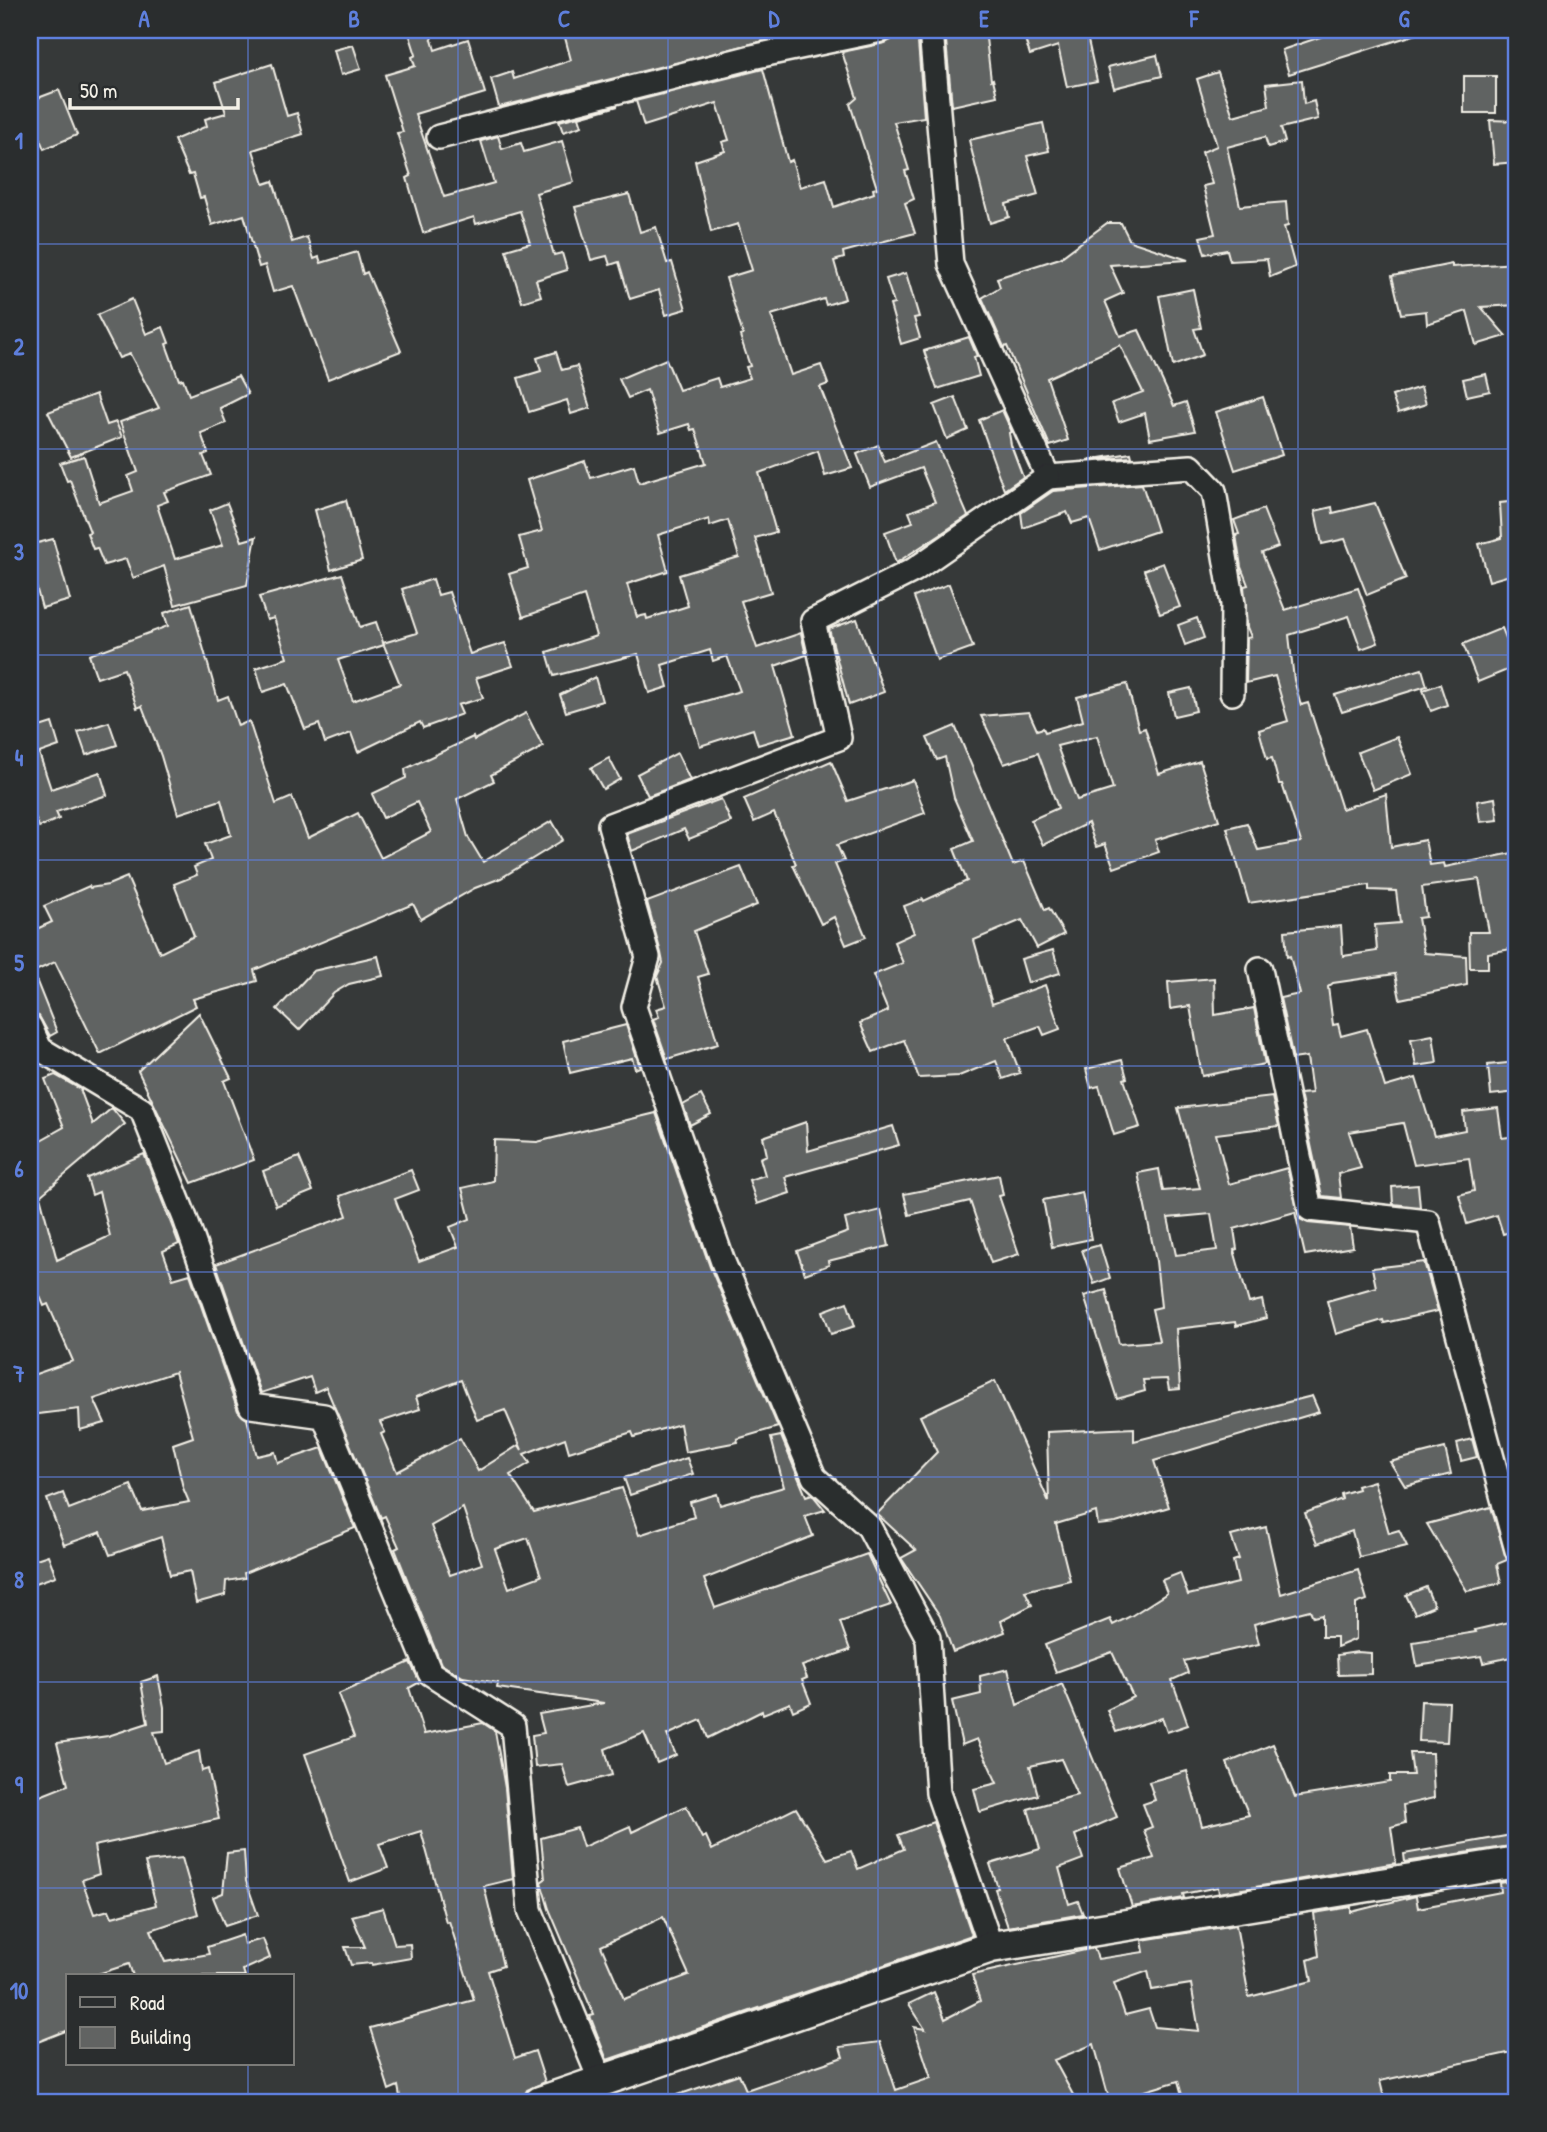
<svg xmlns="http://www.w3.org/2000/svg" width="1547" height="2132" font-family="'Patrick Hand',sans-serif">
  <rect width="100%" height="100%" fill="#363939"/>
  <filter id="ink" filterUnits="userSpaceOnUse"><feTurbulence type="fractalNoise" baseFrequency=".0143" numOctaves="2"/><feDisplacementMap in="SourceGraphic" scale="14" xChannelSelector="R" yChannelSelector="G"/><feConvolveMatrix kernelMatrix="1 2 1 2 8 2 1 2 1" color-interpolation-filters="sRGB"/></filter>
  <g filter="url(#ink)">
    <!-- building -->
    <g fill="#616362" stroke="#f4f1e8" stroke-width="2" fill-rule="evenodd">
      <polygon points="408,30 429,30 435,50 468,39 485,93 415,114 444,197 494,183 481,141 498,136 502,149 521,143 524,152 562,141 574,182 536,193 554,255 562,253 567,270 536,280 541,296 522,302 506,250 530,243 520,211 476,224 474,217 423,233 407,178 411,176 397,133 403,132 385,75 415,66 412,57 416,55"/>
      <polygon points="563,30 764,30 767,40 499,107 491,79 512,72 514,79 571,60"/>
      <path d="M895,30h22l7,87 -30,5 15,48 -4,1 9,28 -9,4 10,30 -72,19 1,6 -10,3 11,38 -19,6 -2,-6 -53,16 20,60 30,-10 7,19 -8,3 32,81 -27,8 -7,-25 -59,22 17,59 -21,6 16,54 -30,9 16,47 44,-15 5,22 -31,11 20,68 -37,11 -5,-16 -53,17 -12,-40 52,-15 -13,-35 -14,5 -3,-11 -48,15 6,22 -19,6 -11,-39 -84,22 -7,-24 49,-16 -12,-40 -61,21 -14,-43 19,-6 -9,-31 23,-6 -15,-51 58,-19 6,17 43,-13 5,18 67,-20 -11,-34 -4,1 -2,-6 -29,9 -13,-43 -19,8 -9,-19 47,-20 13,31 38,-12 3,9 30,-9 -4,-11 4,-1 -10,-30 3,-1 -17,-57 26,-8 -14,-46 -27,8 -16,-71 30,-10 -3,-9 7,-2 -12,-37 -73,23 -8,-25 -9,2 136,-34 25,93 4,-2 8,27 26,-8 8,28 40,-14 -1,-4 4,-1 -27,-84 7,-6 -15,-46 43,-9 6,-3zM709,519l1,7 18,-6 11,37 -60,18 9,31 -41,13 -1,-4 -9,2 -10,-33 41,-13 -10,-36z"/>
      <polygon points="945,30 985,30 991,80 993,79 997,96 952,106"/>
      <polygon points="1042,30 1096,30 1096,33 1087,36 1097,81 1067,87 1058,46 1030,55 1024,36"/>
      <polygon points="1341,30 1416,30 1417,34 1289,74 1282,50"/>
      <polygon points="353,45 361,69 341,75 334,50"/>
      <polygon points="1157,55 1162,76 1114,88 1108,67"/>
      <polygon points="272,64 287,116 297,113 303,134 253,150 264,184 273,181 292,242 307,237 314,259 319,257 321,263 357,252 363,274 367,272 401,351 328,379 293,286 273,292 265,265 259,267 244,215 212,225 204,197 200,198 193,174 189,175 174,140 207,126 205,119 226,113 216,82"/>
      <polygon points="1218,72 1233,116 1269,106 1266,84 1302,80 1304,104 1314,101 1318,119 1281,128 1285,142 1268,147 1265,137 1227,147 1240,206 1286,202 1288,226 1284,227 1295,267 1270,277 1267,259 1230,261 1227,250 1205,254 1200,237 1215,234 1203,186 1212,184 1202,152 1217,146 1197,79"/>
      <rect x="1464" y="76" width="32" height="37"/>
      <polygon points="59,90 77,135 44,149 30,116 30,101"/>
      <polygon points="618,106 579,117 582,126 563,132 559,121"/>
      <polygon points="1490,120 1517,121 1517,162 1494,164"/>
      <polygon points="1043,123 1049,151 1027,156 1038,195 1006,204 1009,217 990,223 969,140"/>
      <polygon points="629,194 640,232 656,227 667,263 672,262 686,309 666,315 659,290 630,299 619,262 610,265 607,256 591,260 575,207"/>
      <polygon points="1107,223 1121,223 1130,241 1188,260 1110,265 1123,293 1105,301 1120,336 1139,330 1174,406 1186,402 1195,431 1150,439 1145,413 1119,422 1112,403 1143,392 1120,345 1047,378 1068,440 1050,446 1007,346 1004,347 982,298 1000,287 997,278 1060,258"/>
      <polygon points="1517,263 1517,305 1481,307 1506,336 1476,345 1467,311 1427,324 1426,311 1401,314 1392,276 1452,264 1452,267"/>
      <polygon points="906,273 919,317 914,318 920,338 901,344 890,305 894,304 886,279"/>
      <polygon points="1193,289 1201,328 1194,329 1203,355 1173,366 1159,296"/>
      <polygon points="132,299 146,334 163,327 169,343 166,344 179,380 183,379 189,395 238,376 248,394 220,408 226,423 201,433 208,453 203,455 211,475 164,492 168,501 157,505 175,559 223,545 210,510 227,503 242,541 256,537 247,585 175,605 164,566 133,578 126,559 104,565 97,548 93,549 87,533 90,532 70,480 67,481 60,463 84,456 99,503 133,491 128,476 138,472 120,422 159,408 130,354 119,358 97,315"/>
      <polygon points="969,337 977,356 974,357 979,376 937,389 924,351"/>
      <polygon points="556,352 562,370 577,366 590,408 571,414 567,400 529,412 518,378 541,371 537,358"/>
      <polygon points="1486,374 1490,391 1467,396 1463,379"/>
      <polygon points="1421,387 1426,404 1398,413 1392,396"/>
      <polygon points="96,394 107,425 116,422 122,437 71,457 48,412"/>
      <polygon points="955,397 968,430 947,439 934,405"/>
      <polygon points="1263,397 1282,455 1235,470 1216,412"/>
      <polygon points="1002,410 1012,432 1009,433 1011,445 1023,477 1004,490 979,420"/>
      <polygon points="936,442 968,516 896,563 885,532 913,522 909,512 935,502 921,468 870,487 857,454 878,445 885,462"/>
      <polygon points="1131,453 1132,457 1088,460"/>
      <polygon points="1142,484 1157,531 1100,550 1089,518 1072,523 1067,512 1023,528 1021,513 1053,491"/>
      <polygon points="346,500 362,560 331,570 315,510"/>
      <polygon points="1517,501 1517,573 1489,581 1479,544 1502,538 1500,503"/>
      <polygon points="1375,503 1406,579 1367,595 1345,539 1322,544 1315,511 1332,507 1333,513"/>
      <polygon points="1263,509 1278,547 1262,553 1285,610 1358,588 1378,643 1361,649 1349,616 1289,635 1294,680 1301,705 1308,703 1342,809 1386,794 1391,847 1425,840 1430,865 1444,863 1445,867 1517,852 1517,948 1488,953 1488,968 1470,968 1469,932 1489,932 1479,879 1422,887 1426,917 1418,918 1424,953 1466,956 1467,985 1400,999 1395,974 1333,983 1328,987 1333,1025 1338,1024 1341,1036 1367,1029 1385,1087 1416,1078 1434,1136 1465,1130 1463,1112 1498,1108 1502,1138 1517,1136 1517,1230 1503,1234 1497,1215 1467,1224 1459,1195 1474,1191 1469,1158 1414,1165 1403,1123 1349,1132 1361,1168 1338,1174 1341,1198 1322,1196 1300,1094 1312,1093 1307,1057 1293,1059 1280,998 1300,994 1290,956 1287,957 1285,931 1341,926 1343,956 1377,951 1375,925 1400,923 1396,891 1369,890 1369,885 1249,903 1227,828 1247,823 1258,850 1301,842 1282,784 1279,784 1272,758 1267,759 1259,730 1288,721 1275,676 1246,683 1247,638 1251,637 1247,627 1244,586 1248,585 1241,567 1236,535 1239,534 1234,520"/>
      <polygon points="53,539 70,600 42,608 30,565 30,545"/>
      <polygon points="1163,563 1180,607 1160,614 1144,570"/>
      <polygon points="342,574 360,627 376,622 384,645 338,660 353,701 400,684 383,643 417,633 402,589 433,579 438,595 449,592 470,654 505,643 513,666 476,678 483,698 458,705 462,714 423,728 420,722 358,752 351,733 325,743 319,724 305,729 287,684 263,692 256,668 287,658 274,618 267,620 259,597"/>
      <polygon points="949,584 973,647 937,660 914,597"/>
      <polygon points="191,604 218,700 228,696 238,726 249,721 276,804 292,797 308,838 358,813 381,858 431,832 417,802 383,818 372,794 406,778 405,769 473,737 474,740 526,713 543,747 491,775 494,781 457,799 468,837 483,862 552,821 563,840 501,878 475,888 421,919 413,904 254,970 257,981 193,999 196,1006 100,1054 55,962 33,972 57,1032 50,1036 39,1016 30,1013 30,932 52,922 44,906 89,886 90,888 108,885 127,877 160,953 194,936 174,884 197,875 194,867 211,860 205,844 231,835 221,800 178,814 161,756 142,706 137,708 124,669 97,678 89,655 168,626 164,613"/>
      <polygon points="1197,618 1204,638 1185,645 1178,625"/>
      <polygon points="857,619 884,692 849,705 829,629"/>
      <polygon points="1502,628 1517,666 1478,682 1463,644"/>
      <polygon points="1422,669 1427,686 1342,712 1335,695"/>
      <polygon points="595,677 602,701 566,712 560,695"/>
      <path d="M1127,684l12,46 6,-2 14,46 41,-13 19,59 -64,20 4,12 -45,16 -9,-24 -9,3 -8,-24 -45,22 -12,-25 27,-12 -20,-55 -34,11 -23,-48 48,-4 8,18 6,-2 2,4 38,-11 -6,-24zM1097,736l16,53 -36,11 -20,-54z"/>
      <polygon points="1440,684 1447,705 1431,711 1423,690"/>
      <polygon points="1191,688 1196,711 1174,716 1169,693"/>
      <polygon points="109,722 117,745 86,755 78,732"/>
      <polygon points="52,723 59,746 39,753 51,789 100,772 107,795 56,812 59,819 39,827 30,804 30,730"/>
      <polygon points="955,726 1013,865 1024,861 1045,910 1049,908 1064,934 1037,948 1022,920 974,940 992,1004 1045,985 1060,1029 1044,1035 1040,1026 1007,1038 1020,1073 1003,1079 996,1061 959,1076 919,1078 904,1040 873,1052 860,1023 888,1011 873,975 903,963 894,942 914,933 904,906 923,899 924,901 967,881 954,849 973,841 954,798 945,757 937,760 927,738"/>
      <polygon points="1397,737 1412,774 1373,790 1358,752"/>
      <polygon points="677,753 690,780 648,796 637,774"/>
      <polygon points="609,758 620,779 603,789 591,768"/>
      <polygon points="831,761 848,801 913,780 925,813 837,845 844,861 835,864 866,937 846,945 834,917 821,924 793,865 796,864 774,813 754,822 744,799"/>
      <polygon points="1495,798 1498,820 1480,822 1477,801"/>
      <polygon points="721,799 731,822 689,839 684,829 632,851 627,834"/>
      <polygon points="741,867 757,905 694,931 708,974 698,977 718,1044 667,1059 653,1019 659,1017 656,1009 666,1006 657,976 663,963 661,953 647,902"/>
      <polygon points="1053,950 1060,973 1028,983 1021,959"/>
      <polygon points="378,956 383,976 349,984 334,993 299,1030 277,1009 313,971"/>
      <polygon points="1214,978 1215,1015 1254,1008 1265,1064 1202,1076 1190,1006 1170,1009 1168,982"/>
      <polygon points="199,1013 231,1078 224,1081 254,1160 192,1183 138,1071"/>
      <polygon points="626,1025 640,1067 635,1069 632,1058 570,1073 563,1041"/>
      <polygon points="1433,1035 1437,1063 1416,1066 1411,1039"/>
      <polygon points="1122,1060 1127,1078 1124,1079 1140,1127 1114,1135 1099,1086 1091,1088 1086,1069"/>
      <polygon points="1517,1062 1517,1092 1491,1095 1488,1065"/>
      <polygon points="55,1075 80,1089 93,1124 112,1108 125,1124 40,1196 57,1260 110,1236 99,1192 92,1195 87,1178 144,1154 179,1244 163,1251 173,1279 190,1274 238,1411 247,1419 257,1456 275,1452 278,1463 322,1448 355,1528 244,1573 245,1578 226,1581 225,1595 196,1603 190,1571 170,1575 161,1537 110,1555 101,1532 64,1545 47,1499 63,1493 69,1509 131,1485 142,1511 189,1502 183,1488 173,1444 193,1437 175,1372 94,1399 105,1423 80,1430 79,1409 30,1415 30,1376 73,1361 48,1304 44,1306 39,1294 30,1298 30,1146 64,1127 45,1079"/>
      <polygon points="701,1095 711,1114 690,1125 683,1105"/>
      <path d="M1272,1097l7,29 -63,8 13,50 58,-16 13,51 8,4 42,4 3,20 -48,8 -10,-43 -61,17 3,20 -3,1 15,53 13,-3 4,18 -30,8 -1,-4 -59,7 4,60 -11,1 -2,-11 -24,1 2,11 -28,8 -33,-103 22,-6 13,54 40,-3 -7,-32 9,-2 -5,-46 -18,-88 21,-4 4,22 37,-3 -22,-80zM1211,1214l6,36 -41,5 -8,-37z"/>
      <path d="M656,1113l54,154 68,160 -41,12 1,3 -53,10 -5,-28 -46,13 -2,-5 -63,20 -4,-14 -41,16 6,9 -20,12 24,37 88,-24 17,47 55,-18 -4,-15 27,-8 3,11 64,-18 -13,-49 10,-2 25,60 6,-2 13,16 -20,6 8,20 -109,43 11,29 152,-54 24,51 -51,17 10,28 -48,16 5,12 -5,2 9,23 -18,8 -3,-8 -27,11 -1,-3 -54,27 -7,-18 -34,15 9,20 -19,8 -13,-30 -39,16 7,26 -43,12 -7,-23 -27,3 -3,-32 12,-2 -5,-19 65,-11 -107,-15 1,-5 -35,-6 -22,-13 -46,-115 4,-2 -14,-31 -4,2 -55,-131 -11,5 -5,-15 -49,16 -45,-129 131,-48 -7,-20 71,-26 8,20 -24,9 24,62 39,-14 -8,-20 20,-8 -8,-31 31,-7 1,-41 43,2zM461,1380l16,40 28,-10 17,40 -3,-5 -41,26 -18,-33 -63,34 -16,-38 4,-2 -5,-10 40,-13 -4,-12zM463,1508l19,56 -32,11 -19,-49zM528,1538l13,38 -32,12 -14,-39z"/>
      <polygon points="806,1122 808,1151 893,1126 899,1145 785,1177 790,1193 757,1204 749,1180 765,1175 760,1158 767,1155 763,1137"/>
      <polygon points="299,1157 313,1191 276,1206 263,1171"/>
      <polygon points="999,1175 1003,1195 999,1196 1019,1254 991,1263 970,1201 909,1215 904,1194"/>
      <polygon points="1418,1185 1420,1207 1393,1204 1392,1187"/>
      <polygon points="1082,1192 1091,1239 1052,1247 1043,1200"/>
      <polygon points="881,1210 889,1246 828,1261 829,1265 805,1274 797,1251 848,1232 845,1219"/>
      <polygon points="1100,1245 1110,1278 1094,1284 1082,1250"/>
      <polygon points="1424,1262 1438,1311 1384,1323 1383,1320 1336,1334 1327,1301 1376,1287 1372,1268"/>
      <polygon points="847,1302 855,1326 831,1334 823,1311"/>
      <polygon points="995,1381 1049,1502 1047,1432 1134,1428 1134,1441 1312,1396 1319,1412 1154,1461 1169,1507 1116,1523 1098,1525 1096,1512 1056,1524 1070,1580 1025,1591 1032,1605 1001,1621 1005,1632 953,1652 940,1616 901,1558 916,1550 877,1514 937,1452 920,1416"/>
      <polygon points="1472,1439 1477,1457 1461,1461 1457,1443"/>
      <polygon points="1445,1448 1451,1474 1405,1486 1390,1462"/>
      <polygon points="687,1458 693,1474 630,1495 624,1478"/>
      <polygon points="1374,1481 1389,1533 1399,1530 1407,1546 1359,1557 1352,1531 1317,1544 1305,1513 1342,1499 1341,1494 1358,1489 1357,1486"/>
      <polygon points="1491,1507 1507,1560 1497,1564 1501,1583 1467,1591 1427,1524"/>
      <polygon points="1266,1527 1281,1594 1358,1570 1367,1600 1356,1604 1356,1639 1337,1647 1337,1637 1322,1637 1322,1615 1313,1617 1310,1610 1254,1624 1259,1644 1184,1661 1188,1673 1172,1680 1188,1725 1167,1732 1162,1718 1116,1732 1107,1710 1133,1697 1112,1652 1056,1672 1045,1645 1110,1619 1113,1625 1131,1616 1167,1593 1162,1580 1180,1573 1188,1595 1238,1583 1233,1561 1239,1559 1231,1536"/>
      <polygon points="48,1555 56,1576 30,1585 30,1561"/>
      <polygon points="1426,1587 1434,1606 1415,1614 1406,1595"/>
      <polygon points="1517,1620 1517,1656 1483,1663 1481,1656 1417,1666 1413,1642 1476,1632 1475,1630"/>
      <polygon points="1357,1652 1371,1653 1371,1674 1338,1675 1337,1655"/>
      <polygon points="410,1662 420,1682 409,1688 424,1734 483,1723 495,1731 505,1788 513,1879 484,1886 503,1966 488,1971 515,2058 535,2051 545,2082 527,2090 521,2102 401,2102 398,2086 389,2090 370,2028 474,2000 449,1921 446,1922 421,1831 379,1844 388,1868 350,1882 305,1754 354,1737 338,1694"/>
      <polygon points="1008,1669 1017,1705 1062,1684 1117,1817 1075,1835 1083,1859 1059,1868 1069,1904 1078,1901 1083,1914 1008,1927 995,1889 998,1888 990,1864 1040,1849 1028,1809 1077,1795 1061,1759 1030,1766 1038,1795 980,1812 974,1789 997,1783 977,1739 962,1745 952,1701 981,1694 980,1676"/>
      <polygon points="158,1676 164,1707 164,1731 154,1732 164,1763 199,1751 202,1771 208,1769 219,1819 94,1846 99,1874 82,1880 94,1914 109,1910 112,1917 156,1905 145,1862 182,1858 198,1914 151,1930 165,1962 209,1954 207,1947 242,1935 244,1944 263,1939 270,1958 243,1970 245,1976 133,1976 129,1964 92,1976 68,1976 68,2030 30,2045 30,1865 38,1864 31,1840 35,1839 30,1820 30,1800 68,1785 57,1743 108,1736 148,1723 141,1682"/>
      <polygon points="1421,1701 1449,1702 1447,1742 1419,1741"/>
      <polygon points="1273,1744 1295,1797 1390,1782 1390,1775 1413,1775 1410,1753 1432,1753 1434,1798 1403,1805 1405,1823 1391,1827 1396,1863 1219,1893 1218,1887 1183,1894 1184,1898 1132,1907 1120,1868 1154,1858 1144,1830 1152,1827 1143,1804 1155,1800 1149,1782 1187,1771 1202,1826 1249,1815 1227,1763"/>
      <path d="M686,1806l16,32 4,-2 6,14 84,-42 31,51 24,-8 7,18 46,-20 -6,-14 35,-13 39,113 -365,125 -17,-44 4,-1 -45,-106 -8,-27 4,-3 -4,-41 36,-10 6,19 47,-21 2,6zM663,1917l26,58 -65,24 -23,-53z"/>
      <polygon points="1517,1834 1517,1845 1405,1862 1404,1854"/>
      <polygon points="244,1851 246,1881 258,1915 225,1926 213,1897 223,1893 227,1853"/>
      <path d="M1517,1880v171l-137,30 5,21h-201l-6,-21 -36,11 3,10h-35l-16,-58 -40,16 23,42h-411v-3l73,-25 7,16 97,-33 -3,-10 40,-5 16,48 35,-12 -17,-51 11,2 -16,-25 25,-12 11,27 35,-18 -8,-26 122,-27 4,11 46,-7 -2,-12 94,-15 13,72 63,-16 -4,-21 11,-4 -5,-43 37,-6v5l65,-16 2,12 83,-16 -1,-9zM1148,1971l4,19 39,-6 8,47 -44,-4 -6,-18 -24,6 -11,-32z"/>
      <polygon points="383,1908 395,1945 410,1944 411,1958 372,1965 371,1963 351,1965 345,1947 365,1947 352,1916"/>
    </g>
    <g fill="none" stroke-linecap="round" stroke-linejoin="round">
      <!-- minor casing -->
      <g stroke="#f4f1e8" stroke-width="28">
        <g id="minor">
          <polyline points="931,30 951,264 1048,477 1191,467 1214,491 1233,604 1232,693"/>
          <polyline points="439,137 752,57 881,30"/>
          <polyline points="1260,969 1310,1209 1428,1222 1517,1550"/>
          <polyline points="30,1027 40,1049 142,1110 185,1218 251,1406 324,1416 430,1673 513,1726 530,1910 600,2079"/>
          <polyline points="991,1947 938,1793 928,1638 869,1527 814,1477 723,1262 634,1007 648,957 610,825 839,738 813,621 914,570 1048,477"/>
        </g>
      </g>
      <!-- tertiary casing -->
      <g stroke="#f4f1e8" stroke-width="35">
        <polyline id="tertiary" points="540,2102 991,1947 1517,1862"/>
      </g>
      <!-- minor -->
      <use href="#minor" stroke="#2a2d2e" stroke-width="23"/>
      <!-- tertiary -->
      <use href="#tertiary" stroke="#2a2d2e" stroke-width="30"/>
    </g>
  </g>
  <!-- grid -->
  <path fill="none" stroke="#5e7fdd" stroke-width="2" stroke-opacity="0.55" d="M248,30v1946M458,30v2072M668,30v2072M878,30v2072M1088,30v2072M1298,30v2072M30,244h1487M30,449h1487M30,655h1487M30,860h1487M30,1066h1487M30,1272h1487M30,1477h1487M30,1682h1487M30,1888h1487M248,2064v38"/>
  <!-- margin -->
  <rect width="1547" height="2132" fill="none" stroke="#2a2d2e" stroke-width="77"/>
  <!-- legend -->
  <rect x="66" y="1974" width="228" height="91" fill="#2a2d2e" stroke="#7b7b78" stroke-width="2"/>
  <rect x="80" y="1997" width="35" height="10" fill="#2a2d2e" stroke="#7b7b78" stroke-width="2"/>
  <text x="130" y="2010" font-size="21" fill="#f4f1e8">Road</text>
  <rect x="80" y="2027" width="35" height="21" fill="#616362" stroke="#7b7b78" stroke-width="2"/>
  <text x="130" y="2044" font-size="21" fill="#f4f1e8">Building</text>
  <!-- scale -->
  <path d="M70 98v10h168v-10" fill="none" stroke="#f4f1e8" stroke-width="3.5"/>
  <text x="80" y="98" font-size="21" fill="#f4f1e8" stroke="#2a2d2e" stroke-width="5" paint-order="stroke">50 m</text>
  <rect x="38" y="38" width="1470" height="2056" fill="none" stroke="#5e7fdd" stroke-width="2.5"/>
  <g font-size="23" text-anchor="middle" font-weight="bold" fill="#5e7fdd">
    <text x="144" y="27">A</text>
    <text x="354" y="27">B</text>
    <text x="564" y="27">C</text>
    <text x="774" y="27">D</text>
    <text x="984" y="27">E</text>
    <text x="1194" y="27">F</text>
    <text x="1404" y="27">G</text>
    <text x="19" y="149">1</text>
    <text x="19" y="355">2</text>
    <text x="19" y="560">3</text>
    <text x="19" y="766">4</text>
    <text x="19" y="971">5</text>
    <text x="19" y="1177">6</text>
    <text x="19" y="1382">7</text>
    <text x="19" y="1588">8</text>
    <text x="19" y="1793">9</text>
    <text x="19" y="1999">10</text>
  </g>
</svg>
